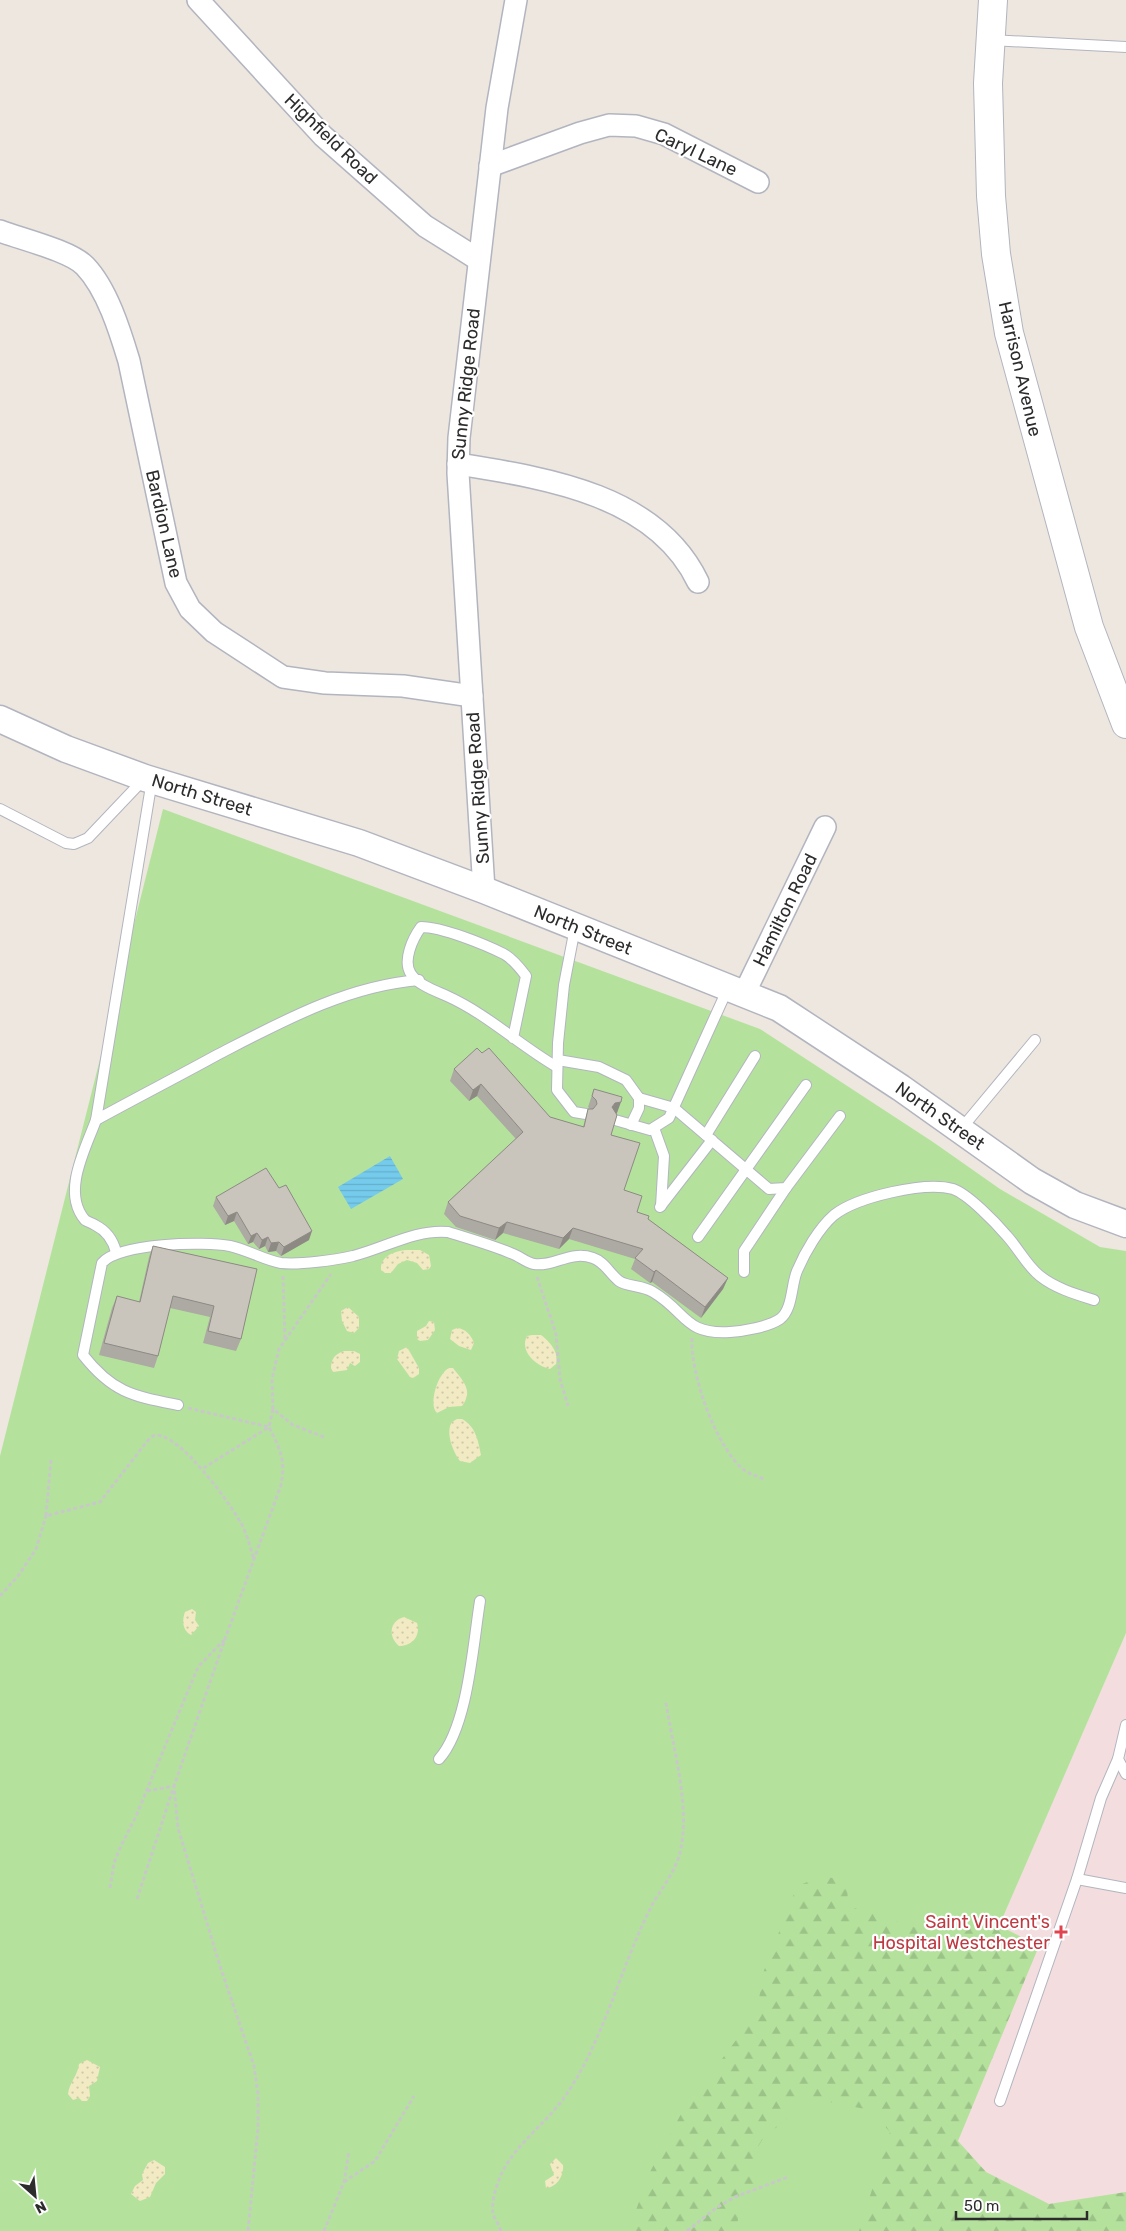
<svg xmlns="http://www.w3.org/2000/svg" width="1126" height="2231" font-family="Rubik,sans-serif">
  <defs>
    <pattern id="forest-firs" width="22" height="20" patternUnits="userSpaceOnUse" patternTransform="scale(1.25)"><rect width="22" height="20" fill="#b4e29d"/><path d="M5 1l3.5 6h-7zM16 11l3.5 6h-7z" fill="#9bc287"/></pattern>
    <pattern id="sand-dots" width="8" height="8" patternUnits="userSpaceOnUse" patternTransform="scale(1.25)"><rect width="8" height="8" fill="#f1eac3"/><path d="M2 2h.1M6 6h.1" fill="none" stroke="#cfc9a8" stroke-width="1.8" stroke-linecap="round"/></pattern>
    <pattern id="water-rules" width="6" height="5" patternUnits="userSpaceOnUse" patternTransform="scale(1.25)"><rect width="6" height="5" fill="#75cbec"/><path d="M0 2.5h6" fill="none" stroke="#65aecb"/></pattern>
  </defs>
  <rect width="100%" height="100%" fill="#ede7df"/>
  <!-- medical -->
  <polygon fill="#f3ddde" points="1126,1633 1126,2231 867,2231"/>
  <!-- grass -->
  <polygon fill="#b4e29d" points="163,809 760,1029 933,1142 1000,1189 1100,1247 1126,1251 1126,1633 867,2231 0,2231 0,1456"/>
  <!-- forest -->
  <polygon fill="url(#forest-firs)" points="823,1876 847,1881 848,1906 958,1941 978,1915 1039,1946 958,2141 986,2172 1049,2204 1126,2192 1126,2231 859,2231 890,2132 870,2110 814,2099 792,2103 786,2120 764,2137 753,2155 759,2182 751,2197 741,2202 736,2231 628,2231 651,2170 681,2114 757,2012 763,1973 797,1886"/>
  <!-- sand -->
  <g fill="url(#sand-dots)">
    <path d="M406,1250h14l9,5 2,11 -2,3 -6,1 -6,-7 -10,-3 -9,4 -7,9h-6l-4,-3c-1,-14 14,-19 25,-20z"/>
    <polygon points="348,1307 359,1317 359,1328 354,1333 347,1331 342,1321 341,1311"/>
    <polygon points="429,1321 434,1322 435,1330 428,1340 420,1341 417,1339 417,1331 426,1326"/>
    <path d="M457,1328c9,1 14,7 17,15l-3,7 -12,-4 -9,-7 2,-9z"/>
    <path d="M532,1335h9c9,7 18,17 15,29l-6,5c-14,-3 -31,-18 -23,-33z"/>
    <polygon points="407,1347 419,1368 419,1374 413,1378 410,1377 397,1359 399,1351"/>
    <path d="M344,1351h10l6,3v8l-5,4 -5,-3 -3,7 -14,2 -2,-4c0,-9 4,-14 13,-17z"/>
    <path d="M449,1368h4c10,13 21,23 9,38l-13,1 -12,6c-9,-9 1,-40 12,-45z"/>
    <path d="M457,1419h5c14,8 16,21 19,36l-11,8 -10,-2c-7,-9 -15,-29 -8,-39z"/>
    <path d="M192,1609l4,3 -1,8 4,6 -8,9c-9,-5 -9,-15 -6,-23z"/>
    <path d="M404,1617l13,6c4,13 -5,23 -18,23 -11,-9 -10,-25 5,-29z"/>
    <path d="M87,2060l13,7 -3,14 -8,5 1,10 -3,5h-5l-3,-3 -6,2 -5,-6c1,-11 10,-19 11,-30z"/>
    <path d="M556,2158l7,7c1,11 -6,22 -17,23l-1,-7 9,-6 -4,-11z"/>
    <polygon points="154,2160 165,2167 165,2174 156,2183 150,2197 140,2201 131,2194 135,2186 143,2180 142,2174 148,2163"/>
  </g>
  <!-- water -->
  <polygon fill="url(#water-rules)" points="390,1156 403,1179 351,1209 338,1187"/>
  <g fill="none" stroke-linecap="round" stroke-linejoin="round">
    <!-- service casing -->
    <g stroke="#b2b5bf" stroke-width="12">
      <g id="service">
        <polyline points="991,40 1126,47"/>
        <path d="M152,780l-56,340c40,-22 81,-43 121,-65 64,-33 129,-69 202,-75"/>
        <polyline points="0,809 66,843 74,844 88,838 144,779"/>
        <polyline points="575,928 564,985 558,1043 557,1090 574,1112 586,1114"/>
        <path d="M513,1038l13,-62c-6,-8 -13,-17 -22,-22 -20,-10 -62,-27 -83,-27 -8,11 -19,34 -10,47 7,11 25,17 36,22 40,18 72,49 110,71"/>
        <polyline points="558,1060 599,1067 626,1080 639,1098 639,1108 631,1125"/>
        <polyline points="639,1098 674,1108 769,1189 786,1188 840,1116"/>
        <path d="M96,1120c-10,28 -35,72 -11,100 3,2 7,3 10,5 12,6 18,15 21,27"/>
        <polyline points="615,1120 650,1130 669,1118 728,988"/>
        <polyline points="654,1128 664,1156 661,1206"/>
        <polyline points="961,1129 1035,1040"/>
        <polyline points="706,1135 755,1056"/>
        <polyline points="660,1207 712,1140"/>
        <polyline points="698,1237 806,1085"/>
        <polyline points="744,1272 744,1251 786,1188"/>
        <path d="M178,1405c-45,-9 -65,-12 -95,-50l19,-92c16,-20 103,-22 128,-17 18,4 34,14 51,17 19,2 54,-3 72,-7 32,-8 62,-27 95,-24 22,7 44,13 65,22 6,2 14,9 21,10 20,3 36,-14 59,-6 12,4 16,15 26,23 9,6 23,4 34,11 34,20 31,43 77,40 14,-1 38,-5 50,-13 13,-10 11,-34 17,-48 8,-19 22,-43 37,-56 23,-18 91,-34 119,-26 15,5 43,34 54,47 12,13 19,29 33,40 15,12 35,18 54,24"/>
        <polyline points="1126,1725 1118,1759 1126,1774"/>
        <path d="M439,1759c29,-32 34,-115 41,-158"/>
        <polyline points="1077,1879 1126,1888"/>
        <polyline points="1000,2101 1077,1879 1101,1798 1118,1759"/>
      </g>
    </g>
    <!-- minor casing -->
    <g stroke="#b2b5bf" stroke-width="24">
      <g id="minor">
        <polyline points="198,0 323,136 425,226 479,260"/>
        <polyline points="490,166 580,133 609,125 636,126 664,134 758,182"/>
        <path d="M0,231c21,8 71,20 85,35 22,23 35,65 44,95l47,222 14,26 24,23 69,45 42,6 78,3 69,10"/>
        <path d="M458,464c87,14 198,30 240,118"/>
        <polyline points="484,890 458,473 459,438 497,108 516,0"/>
        <polyline points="744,994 825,827"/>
      </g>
    </g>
    <!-- tertiary casing -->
    <g stroke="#b2b5bf" stroke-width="29">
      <polyline id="tertiary" points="0,719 66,749 145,778 359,843 484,890 779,1008 901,1088 1032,1181 1075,1205 1126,1224"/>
    </g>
    <!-- secondary casing -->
    <g stroke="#b2b5bf" stroke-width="30">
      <polyline id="secondary" points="993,0 988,83 991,196 996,254 1009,333 1089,627 1126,724"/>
    </g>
    <!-- path -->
    <g stroke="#c8c8c8" stroke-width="3" stroke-dasharray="4 2.5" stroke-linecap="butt">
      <polyline points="283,1276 285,1339"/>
      <polyline points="537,1277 556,1334 560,1379 568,1406"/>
      <path d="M692,1338c-2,35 24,110 52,132 7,5 14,6 21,10"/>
      <polyline points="188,1408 269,1427 273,1409"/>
      <polyline points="324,1437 293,1425 273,1409 272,1379 279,1349 331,1274"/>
      <path d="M51,1460l-5,56 54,-14 45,-58c2,-2 5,-7 8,-8 23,-9 81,72 90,91 5,11 8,22 11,33"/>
      <polyline points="0,1596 18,1576 36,1549 46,1516"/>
      <path d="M147,1791l27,-5 51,-147 56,-154c5,-25 -1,-36 -12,-58l-67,42"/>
      <polyline points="110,1888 114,1863 120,1848 136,1816 198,1667 224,1640"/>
      <polyline points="137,1899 174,1786 178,1828 221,1969 254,2066 258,2094 258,2128 248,2231"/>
      <polyline points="344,2182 375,2161 414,2096"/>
      <polyline points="324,2231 344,2182 349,2151"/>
      <path d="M501,2231c-2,-6 -6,-12 -8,-17 -2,-11 3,-27 7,-37 15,-34 48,-54 68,-85 37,-56 52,-123 82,-183 9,-18 23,-33 29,-53 13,-44 -6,-108 -13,-153"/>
      <polyline points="687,2231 716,2208 735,2197 788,2177"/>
    </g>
    <!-- service -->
    <use href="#service" stroke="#fff" stroke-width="10"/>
    <!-- minor -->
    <use href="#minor" stroke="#fff" stroke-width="21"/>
    <!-- tertiary -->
    <use href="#tertiary" stroke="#fff" stroke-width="26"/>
    <!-- secondary -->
    <use href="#secondary" stroke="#fff" stroke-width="28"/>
  </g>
  <!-- wall -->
  <g fill="#ada9a3">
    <polygon points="482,1053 550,1117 583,1127 588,1109 590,1109 588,1107 594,1089 617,1113 611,1135 624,1190 637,1212 648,1219 728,1278 723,1289 701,1318 652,1282 650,1283 631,1269 635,1259 569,1239 559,1249 503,1233 495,1240 456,1227 444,1214 448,1202 516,1139 477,1096 469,1101 450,1081 454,1069"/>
    <polygon points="216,1197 309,1240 281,1256 276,1251 268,1252 265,1246 259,1249 253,1242 248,1244 234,1221 225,1225 213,1206"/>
    <polygon points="153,1246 257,1269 241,1339 236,1351 203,1343 210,1317 170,1308 158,1356 154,1368 99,1355 112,1308 117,1296 139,1302 149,1257"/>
  </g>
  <!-- shaded-wall -->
  <g fill="#8d8a84">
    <polygon points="481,1084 477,1096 469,1101 473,1090"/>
    <polygon points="621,1102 617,1113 611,1115 612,1107 615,1103"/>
    <polygon points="237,1212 234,1221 225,1225 228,1216"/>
    <polygon points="507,1222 503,1233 495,1240 499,1228"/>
    <polygon points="573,1228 569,1239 559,1249 563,1238"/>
    <polygon points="312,1231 309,1240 281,1256 284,1247"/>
    <polygon points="257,1233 253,1242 248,1244 251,1236"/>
    <polygon points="268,1237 265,1246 259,1249 262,1240"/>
    <polygon points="279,1242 276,1251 268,1252 271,1243"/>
    <polygon points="656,1270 652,1282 650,1283 654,1272"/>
    <polygon points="728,1278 723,1289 701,1318 705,1307"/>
  </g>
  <!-- building -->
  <g fill="#c9c5bd" stroke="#8d8a84">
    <polygon points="477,1048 482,1053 489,1048 550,1117 584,1127 588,1109 593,1109 597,1104 596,1100 592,1096 594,1089 622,1097 621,1102 615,1103 612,1107 617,1115 611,1135 640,1143 624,1190 642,1196 637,1212 649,1216 648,1219 728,1278 705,1307 656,1270 654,1272 635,1258 643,1249 573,1228 563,1238 507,1222 499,1228 460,1216 448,1202 523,1132 481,1084 473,1090 454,1069"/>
    <polygon points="266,1168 279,1188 286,1185 312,1231 284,1247 279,1242 271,1243 268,1237 262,1240 257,1233 251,1236 237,1212 228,1216 216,1197"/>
    <polygon points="153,1246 257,1269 241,1339 208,1331 214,1306 173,1296 158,1356 104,1343 117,1296 140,1302"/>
  </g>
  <!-- markers -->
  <path fill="#e0444e" stroke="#fff" stroke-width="2" d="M1058.5 1924.5h5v5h5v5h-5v5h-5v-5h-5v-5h5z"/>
  <g text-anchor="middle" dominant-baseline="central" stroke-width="4.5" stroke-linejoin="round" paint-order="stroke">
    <!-- street labels -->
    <g font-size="18" fill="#2c2c2c" stroke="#fff">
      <text transform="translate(331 139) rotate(44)">Highfield Road</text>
      <text transform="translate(696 152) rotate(25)">Caryl Lane</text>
      <text transform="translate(1020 369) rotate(77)">Harrison Avenue</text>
      <text transform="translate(466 384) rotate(-84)">Sunny Ridge Road</text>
      <text transform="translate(164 524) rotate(77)">Bardion Lane</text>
      <text transform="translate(478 788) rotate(-94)">Sunny Ridge Road</text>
      <text transform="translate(202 795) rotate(17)">North Street</text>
      <text transform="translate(785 910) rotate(-64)">Hamilton Road</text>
      <text transform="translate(583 930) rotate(22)">North Street</text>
      <text transform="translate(940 1116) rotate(35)">North Street</text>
    </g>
    <!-- health labels -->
    <g font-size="18" fill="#be3a42" stroke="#fff" text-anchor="end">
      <text x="1050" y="1922">Saint Vincent's<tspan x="1050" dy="21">Hospital Westchester</tspan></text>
    </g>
  </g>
  <!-- north arrow -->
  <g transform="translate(35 2196) rotate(153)" stroke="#ffffff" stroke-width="4" paint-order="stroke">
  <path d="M0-4L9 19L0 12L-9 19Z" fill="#2c2c2c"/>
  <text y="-8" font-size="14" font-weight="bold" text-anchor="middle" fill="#2c2c2c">N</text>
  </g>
  <!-- scale -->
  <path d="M956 2211v8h131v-8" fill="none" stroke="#2c2c2c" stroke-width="2.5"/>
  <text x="964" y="2211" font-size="15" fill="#2c2c2c" stroke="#ffffff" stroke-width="4" paint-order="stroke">50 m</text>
</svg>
